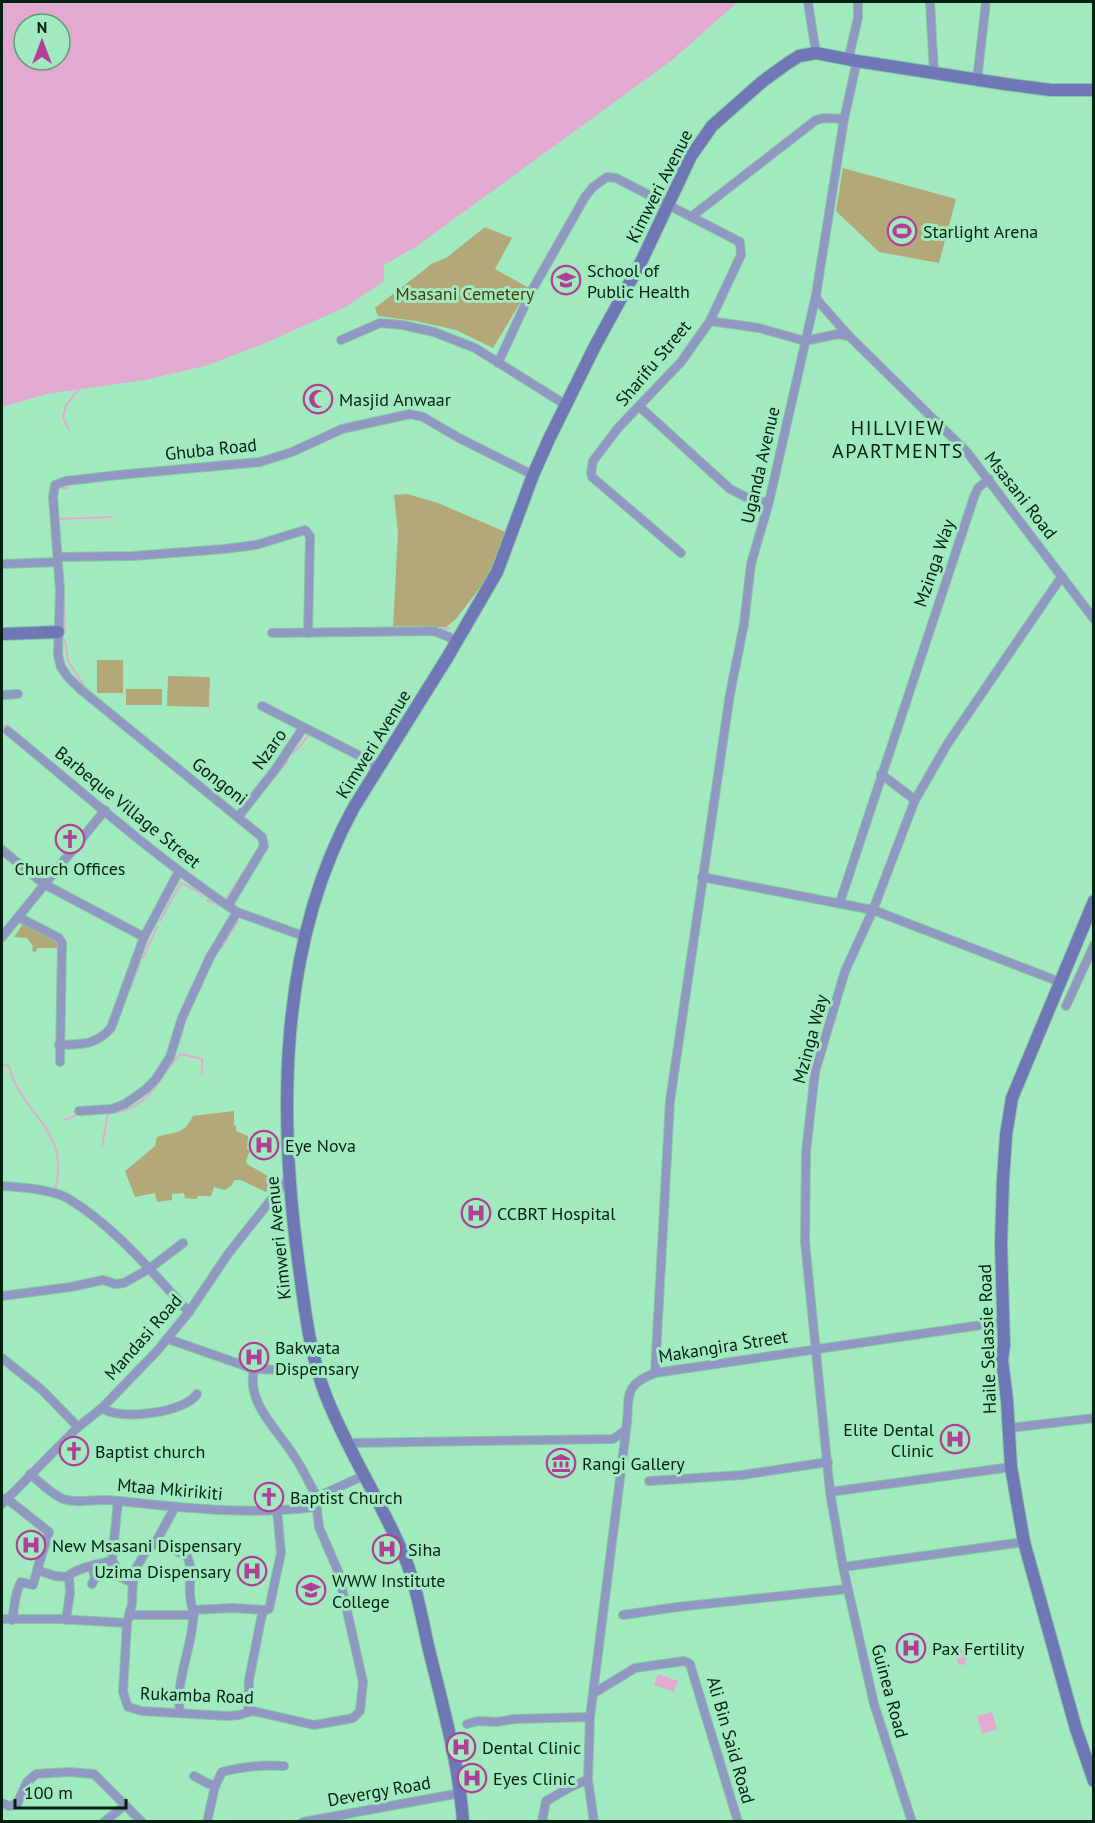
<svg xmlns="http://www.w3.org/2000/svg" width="1095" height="1823" font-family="'PT Sans',sans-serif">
  <rect width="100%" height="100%" fill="#a1eabf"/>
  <!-- green -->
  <g fill="#b2a878">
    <polygon points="843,168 956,199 939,263 879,252 836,211"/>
    <polygon points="485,227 512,238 495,269 529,288 493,348 456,330 416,321 378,316 375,308 433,263 446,258"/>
    <polygon points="407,494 438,503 508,533 495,568 456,619 446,627 393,626 398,533 394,495"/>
    <rect x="97" y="660" width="26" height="33"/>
    <polygon points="168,676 210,677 209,707 167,706"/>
    <rect x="126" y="689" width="36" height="16"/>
    <polygon points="23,924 58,942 58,948 37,948 36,952 32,951 33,946 27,938 14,937"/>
    <path d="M234,1111v14l2,1v5l12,5 -1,13 3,1 -4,11 1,3 26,15 -7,13 -25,-12h-7l-2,5 -7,5 -11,-3 -3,9h-13l-2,3 -11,-1 -1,-5 -12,1v6l-15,2 -2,-9 -20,4 -10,-26 30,-25 2,-9c18,-6 26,-1 36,-21z"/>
  </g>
  <!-- water -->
  <g fill="#e3aad1" fill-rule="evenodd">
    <path d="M2,2h736l-67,59 -254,185 -33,19v16l-38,26 -83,37 -58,22 -60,14 -98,14 -45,13zM24,24h36v36h-36z"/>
    <polygon points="956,1650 965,1650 967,1660 964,1665 958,1664"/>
    <polygon points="658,1674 678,1681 674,1692 654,1685"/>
    <polygon points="992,1712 997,1729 982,1734 977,1716"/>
  </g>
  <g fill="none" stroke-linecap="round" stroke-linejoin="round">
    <!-- stream -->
    <g stroke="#e3aad1" stroke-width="2">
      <polyline points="69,430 63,417 66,405 80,388"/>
      <polyline points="58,488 68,488"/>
      <polyline points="58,519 112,517"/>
      <polyline points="63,575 65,631"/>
      <polyline points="438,629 450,628"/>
      <polyline points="65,640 68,661 86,689"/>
      <polyline points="265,702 287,715"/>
      <polyline points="2,727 9,725"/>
      <polyline points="293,754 308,736"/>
      <polyline points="280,770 288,761"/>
      <polyline points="200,881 207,886"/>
      <polyline points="226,899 244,871"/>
      <polyline points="207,900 221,906"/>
      <polyline points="160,921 181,883 197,891 201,896"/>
      <polyline points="221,949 238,921"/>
      <polyline points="143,958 157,927"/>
      <polyline points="207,972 211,966"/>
      <polyline points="131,987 139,965"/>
      <polyline points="195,999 204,980"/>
      <path d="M2,1065l7,1c12,50 62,61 46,124"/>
      <path d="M112,1111v2c9,0 14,-3 22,-7 25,-14 27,-34 47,-52l21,5v15"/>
      <polyline points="64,1120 80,1114"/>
      <polyline points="102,1147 108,1112"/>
      <polyline points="75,1199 88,1207"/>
    </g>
    <!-- street casing -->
    <g stroke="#85c6a0" stroke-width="10">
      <g id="street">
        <polyline points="808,2 816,53"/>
        <polyline points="930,2 934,73"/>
        <polyline points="848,60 858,18 858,2"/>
        <polyline points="977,80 986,2"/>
        <polyline points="691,217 816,120 824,118 844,119"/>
        <polyline points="816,296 818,301 849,336 967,452 1094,619"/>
        <polyline points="710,321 759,328 805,341 838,334 849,336"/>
        <polyline points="341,340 380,323 403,325 434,332 475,348 566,405"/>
        <polyline points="498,363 531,292 585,197 593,187 607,177 616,178 740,242 741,255 710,321 681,362 618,428 593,461 591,473 592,477 681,553"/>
        <polyline points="640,407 730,489 754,501 769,502"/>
        <polyline points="58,557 133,556 224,549 256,545 305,530 310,536 308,633"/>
        <polyline points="2,564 58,562"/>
        <polyline points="272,633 434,631 449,637 456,643"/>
        <polyline points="2,695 18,694"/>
        <polyline points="262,706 362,757 378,768"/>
        <path d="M8,731c76,62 148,127 229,181l69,25"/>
        <polyline points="881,774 915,800"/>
        <polyline points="238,817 275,770 303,728"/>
        <polyline points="2,850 44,884 144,937"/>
        <polyline points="702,877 873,910 1060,982"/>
        <polyline points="840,902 974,497 978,488 989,479"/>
        <polyline points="228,906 264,846 262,837 80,689 67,676 61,667 58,655 60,590 53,497 55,485 66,481 118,475 260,462 292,452 342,429 410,414 423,417 459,438 533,475"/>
        <polyline points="18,917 59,938 62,943 60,1062"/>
        <polyline points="2,937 105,810"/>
        <polyline points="1066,1006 1094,945"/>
        <path d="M59,1045c22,-1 36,1 52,-17l33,-91 35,-66"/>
        <polyline points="79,1111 112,1109 125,1104 146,1089 156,1079 170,1057 182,1018 210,957 237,912"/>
        <path d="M2,1186c18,1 51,3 67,13 46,28 83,73 120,113"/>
        <polyline points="2,1296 71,1287 103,1280 115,1284 124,1283 149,1269 183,1243"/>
        <polyline points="168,1339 254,1369 317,1371"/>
        <polyline points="2,1358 42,1390 78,1427"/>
        <path d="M254,1369c-8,34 23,60 40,87 9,13 15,27 23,41"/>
        <polyline points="655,1373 670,1101 730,694 744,624 751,564 769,502 816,295 844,119 857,61"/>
        <path d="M102,1408c17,13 83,5 95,-14"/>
        <polyline points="1009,1428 1094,1418"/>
        <path d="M348,1443l265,-4 13,-9c5,-30 -6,-44 29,-57l347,-51"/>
        <path d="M30,1474c10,8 21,20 33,25 14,5 31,0 46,1 69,7 137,16 206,7"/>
        <polyline points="649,1481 742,1475 828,1462"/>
        <polyline points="830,1492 1011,1467"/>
        <polyline points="6,1498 49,1532 37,1570 55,1576 69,1577 70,1593 66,1620"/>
        <polyline points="118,1501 112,1561 115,1565 118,1576 133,1583"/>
        <polyline points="2,1504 78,1427 102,1408 157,1351 189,1312 228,1254 290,1176"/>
        <polyline points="175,1507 156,1542 145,1553 133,1573 132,1604 127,1623 123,1692 128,1707 142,1711 227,1716 239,1715 253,1711 314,1725 348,1719 353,1718 360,1711 363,1682 338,1571 319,1527 316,1501 317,1497 365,1475"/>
        <path d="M156,1542l31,14c6,13 2,23 3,37 0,9 4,18 3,27 -2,31 -18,61 -13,93"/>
        <polyline points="92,1566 95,1578 92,1584"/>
        <polyline points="843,1567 1024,1542"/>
        <path d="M67,1577c9,-9 31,-13 45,-16"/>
        <polyline points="193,1610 232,1608 264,1610"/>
        <polyline points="129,1615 194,1615"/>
        <polyline points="623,1615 677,1607 847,1589"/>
        <polyline points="2,1619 59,1619 127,1623"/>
        <path d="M12,1620c3,-14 2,-26 9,-38l12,3 3,-11"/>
        <polyline points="594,1693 635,1668 684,1661 690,1664 738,1822"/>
        <polyline points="248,1712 249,1680 261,1619 264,1610 269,1609 281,1553 277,1510"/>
        <polyline points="467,1724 478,1721 497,1722 514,1719 590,1717"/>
        <polyline points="194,1776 207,1783 215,1786"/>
        <polyline points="2,1803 9,1806 17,1804 27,1782 36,1774 69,1772 94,1774 142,1822"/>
        <polyline points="104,1822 125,1805"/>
        <path d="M207,1822l8,-36 7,-14c20,-5 41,-8 62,-6"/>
        <polyline points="303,1822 461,1793"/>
        <path d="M542,1822l4,-21c13,-7 29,-18 42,-21"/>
        <polyline points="594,1822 588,1780 590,1717 626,1431"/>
        <polyline points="912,1822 874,1704 843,1567 830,1492 805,1242 806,1152 815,1072 845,971 873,910 915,800 948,743 1062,576"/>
      </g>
    </g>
    <!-- secondary casing -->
    <g stroke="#85c6a0" stroke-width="14">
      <g id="secondary">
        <polyline points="2,634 58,632"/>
        <polyline points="1094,901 1012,1098 1006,1135 1003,1180 1001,1244 1004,1345 1002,1360 1007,1400 1011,1467 1024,1542 1076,1729 1094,1781"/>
        <path d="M463,1822c-4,-58 -20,-116 -34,-172 -7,-31 -12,-62 -24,-92 -23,-55 -57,-106 -79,-162 -16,-41 -21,-85 -27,-129 -21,-152 -21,-322 55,-460l93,-149 50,-86 36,-97 16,-36 46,-93 47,-86 49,-104 21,-30 51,-45 25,-18 11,-7 17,-3 41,8 148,23 46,6h43"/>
      </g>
    </g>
    <!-- street -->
    <use href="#street" stroke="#9197c3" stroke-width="8"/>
    <!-- secondary -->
    <use href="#secondary" stroke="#7077b7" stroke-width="12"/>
  </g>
  <!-- icons -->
  <defs>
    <g id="stadium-ring" transform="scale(1.5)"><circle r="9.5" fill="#a1eabf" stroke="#b23e98" stroke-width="1.5"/><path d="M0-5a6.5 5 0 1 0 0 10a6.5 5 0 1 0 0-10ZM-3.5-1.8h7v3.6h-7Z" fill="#b23e98"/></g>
    <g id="university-ring" transform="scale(1.5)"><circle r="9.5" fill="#a1eabf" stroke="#b23e98" stroke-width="1.5"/><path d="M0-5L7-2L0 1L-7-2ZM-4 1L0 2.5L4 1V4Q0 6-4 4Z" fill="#b23e98"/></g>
    <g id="mosque-ring" transform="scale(1.5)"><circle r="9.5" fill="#a1eabf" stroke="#b23e98" stroke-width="1.5"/><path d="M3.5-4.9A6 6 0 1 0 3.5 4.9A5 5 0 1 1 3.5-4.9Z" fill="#b23e98"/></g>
    <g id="church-ring" transform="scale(1.5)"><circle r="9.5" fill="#a1eabf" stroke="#b23e98" stroke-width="1.5"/><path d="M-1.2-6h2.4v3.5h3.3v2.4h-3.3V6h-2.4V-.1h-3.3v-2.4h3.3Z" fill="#b23e98"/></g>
    <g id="hospital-ring" transform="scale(1.5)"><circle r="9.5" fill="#a1eabf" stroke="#b23e98" stroke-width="1.5"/><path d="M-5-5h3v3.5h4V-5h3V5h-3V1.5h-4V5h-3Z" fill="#b23e98"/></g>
    <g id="museum-ring" transform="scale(1.5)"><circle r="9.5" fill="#a1eabf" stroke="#b23e98" stroke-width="1.5"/><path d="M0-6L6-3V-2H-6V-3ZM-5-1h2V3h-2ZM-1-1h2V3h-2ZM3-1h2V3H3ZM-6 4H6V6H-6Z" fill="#b23e98"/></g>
  </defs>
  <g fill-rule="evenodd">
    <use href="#stadium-ring" x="902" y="231"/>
    <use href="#university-ring" x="566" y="280"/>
    <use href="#mosque-ring" x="318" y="399"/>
    <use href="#church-ring" x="70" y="839"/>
    <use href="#hospital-ring" x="264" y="1145"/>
    <use href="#hospital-ring" x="476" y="1213"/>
    <use href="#hospital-ring" x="254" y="1357"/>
    <use href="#hospital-ring" x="955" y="1439"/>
    <use href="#church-ring" x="74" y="1451"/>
    <use href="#museum-ring" x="561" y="1463"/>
    <use href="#church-ring" x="269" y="1497"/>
    <use href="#hospital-ring" x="31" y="1545"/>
    <use href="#hospital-ring" x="387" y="1549"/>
    <use href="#hospital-ring" x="252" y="1571"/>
    <use href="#university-ring" x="311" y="1590"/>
    <use href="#hospital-ring" x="911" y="1648"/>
    <use href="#hospital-ring" x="461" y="1747"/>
    <use href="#hospital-ring" x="472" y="1778"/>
  </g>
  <g text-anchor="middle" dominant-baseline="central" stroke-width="6" stroke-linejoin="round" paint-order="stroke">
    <!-- street labels -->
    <g font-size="18" fill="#032112" stroke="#a1eabf">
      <text transform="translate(659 186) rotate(-63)">Kimweri Avenue</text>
      <text transform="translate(653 363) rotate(-50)">Sharifu Street</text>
      <text transform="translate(211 449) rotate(-6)">Ghuba Road</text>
      <text transform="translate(760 465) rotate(-77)">Uganda Avenue</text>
      <text transform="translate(1021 495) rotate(52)">Msasani Road</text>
      <text transform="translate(934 563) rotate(-71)">Mzinga Way</text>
      <text transform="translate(373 744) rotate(-58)">Kimweri Avenue</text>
      <text transform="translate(269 749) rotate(-55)">Nzaro</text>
      <text transform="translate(220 781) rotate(38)">Gongoni</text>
      <text transform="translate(128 807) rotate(39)">Barbeque Village Street</text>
      <text transform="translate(810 1039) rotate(-75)">Mzinga Way</text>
      <text transform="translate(278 1238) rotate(-96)">Kimweri Avenue</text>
      <text transform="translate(143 1337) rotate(-49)">Mandasi Road</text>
      <text transform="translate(987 1339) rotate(-92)">Haile Selassie Road</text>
      <text transform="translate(723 1346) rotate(-9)">Makangira Street</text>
      <text transform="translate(170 1489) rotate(5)">Mtaa Mkirikiti</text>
      <text transform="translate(890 1691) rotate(75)">Guinea Road</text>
      <text transform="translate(197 1695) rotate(2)">Rukamba Road</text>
      <text transform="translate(731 1740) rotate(74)">Ali Bin Said Road</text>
      <text transform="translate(379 1791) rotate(-10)">Devergy Road</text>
    </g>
    <!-- poi labels -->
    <g font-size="18" fill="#032112" stroke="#a1eabf" text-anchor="start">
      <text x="923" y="231">Starlight Arena</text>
      <text x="587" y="270">School of<tspan x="587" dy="21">Public Health</tspan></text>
      <text x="339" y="399">Masjid Anwaar</text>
      <text x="70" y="868" text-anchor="middle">Church Offices</text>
      <text x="285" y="1145">Eye Nova</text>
      <text x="497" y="1213">CCBRT Hospital</text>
      <text x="275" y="1347">Bakwata<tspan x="275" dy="21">Dispensary</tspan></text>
      <text x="934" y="1429" text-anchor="end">Elite Dental<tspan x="934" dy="21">Clinic</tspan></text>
      <text x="95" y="1451">Baptist church</text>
      <text x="582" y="1463">Rangi Gallery</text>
      <text x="290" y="1497">Baptist Church</text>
      <text x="52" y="1545">New Msasani Dispensary</text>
      <text x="408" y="1549">Siha</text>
      <text x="231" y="1571" text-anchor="end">Uzima Dispensary</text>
      <text x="332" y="1580">WWW Institute<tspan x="332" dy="21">College</tspan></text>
      <text x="932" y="1648">Pax Fertility</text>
      <text x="482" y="1747">Dental Clinic</text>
      <text x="493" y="1778">Eyes Clinic</text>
    </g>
    <!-- park labels -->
    <g font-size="18" fill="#483e0b" stroke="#a1eabf">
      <text x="465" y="293">Msasani Cemetery</text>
    </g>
    <!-- neighbourhood labels -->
    <g font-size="20" letter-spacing="1.5" fill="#032112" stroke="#a1eabf">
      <text x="898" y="428">HILLVIEW<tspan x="898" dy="23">APARTMENTS</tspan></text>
    </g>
  </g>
  <!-- border -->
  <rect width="1095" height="1823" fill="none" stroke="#032112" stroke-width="6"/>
  <!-- north arrow -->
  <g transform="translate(42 42)"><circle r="28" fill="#a1eabf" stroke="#629a7a" stroke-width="1.5"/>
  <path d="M0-4.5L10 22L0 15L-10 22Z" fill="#b23e98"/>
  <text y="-9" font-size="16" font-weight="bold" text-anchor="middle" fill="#032112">N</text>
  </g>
  <!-- scale -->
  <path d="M15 1799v9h111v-9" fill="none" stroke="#032112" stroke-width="3"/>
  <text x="24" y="1799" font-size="18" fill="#032112" stroke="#a1eabf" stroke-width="4.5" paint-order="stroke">100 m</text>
</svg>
